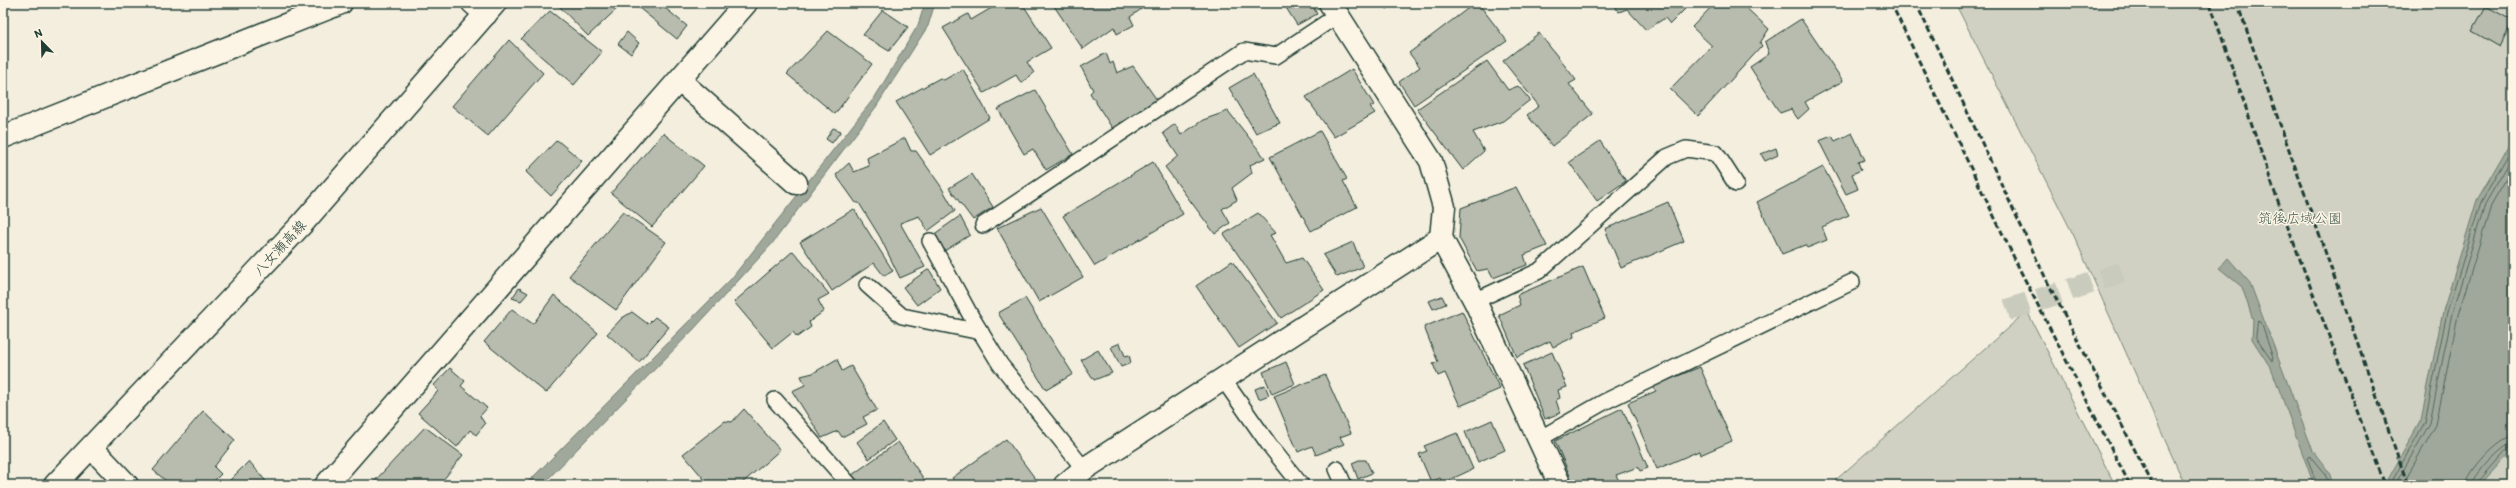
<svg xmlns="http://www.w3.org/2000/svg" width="2516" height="488" font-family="Itim,'Klee One',sans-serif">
  <rect width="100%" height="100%" fill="#f3eede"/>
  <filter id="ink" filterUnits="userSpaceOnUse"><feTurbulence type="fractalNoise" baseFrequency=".025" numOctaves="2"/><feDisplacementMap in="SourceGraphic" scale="8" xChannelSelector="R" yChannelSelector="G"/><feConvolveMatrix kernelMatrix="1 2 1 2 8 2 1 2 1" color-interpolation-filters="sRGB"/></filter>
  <g filter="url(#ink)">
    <!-- green -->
    <g fill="#d0d1c2" stroke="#78877b">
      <polygon points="1955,3 2513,3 2513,485 2185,485 2074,236"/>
      <polygon points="2027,311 2115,485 1830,485"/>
    </g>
    <!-- water -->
    <g fill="#a0a89b" stroke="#6c7d72">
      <polygon points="925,3 935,3 928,26 876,107 771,245 693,330 544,483 525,485 731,279 875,97 918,25"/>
      <polygon points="2513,138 2513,449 2480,485 2385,485 2421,420 2443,311 2477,200"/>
      <polygon points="2228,258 2250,283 2313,451 2329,472 2333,485 2314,485 2272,370 2252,339 2253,320 2242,287 2219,268"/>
    </g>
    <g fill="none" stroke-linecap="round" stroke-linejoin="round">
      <!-- shore -->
      <g stroke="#53685d" stroke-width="1">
        <polygon points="2258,321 2261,322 2273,358 2272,361 2256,338"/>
        <polyline points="2317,485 2307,457 2309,455 2325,474 2329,485"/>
        <polyline points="2390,485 2425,422 2447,312 2481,202 2513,146"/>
        <polyline points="2395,485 2430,423 2452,313 2485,204 2513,156"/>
        <polyline points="2402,485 2436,425 2458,315 2491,206 2513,168"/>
        <path d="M2466,485c1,-13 34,-49 47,-49"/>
        <path d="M2472,485c1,-9 32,-43 41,-43"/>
        <polyline points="2477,485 2479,481 2508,448 2513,447"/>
      </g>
    </g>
    <!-- building -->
    <g fill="#b8bcae" stroke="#1f3d34">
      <polygon points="556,3 623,3 588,36"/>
      <polygon points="633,3 659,3 687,26 677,39"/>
      <polygon points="1000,3 1022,3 1051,48 1027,62 1034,73 1021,83 1016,75 984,93 943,28 968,14 971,20"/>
      <polygon points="1052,3 1150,3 1130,17 1134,25 1117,34 1114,27 1083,49"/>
      <polygon points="1283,3 1311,3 1317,14 1297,25"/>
      <polygon points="1384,3 1395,3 1387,9"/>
      <polygon points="1475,3 1478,3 1507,41 1414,105 1399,82 1420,67 1409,53"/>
      <polygon points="1611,3 1679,3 1685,9 1670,24 1665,18 1646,30 1627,9 1619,12"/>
      <polygon points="1715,3 1741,3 1769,29 1760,43 1762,46 1698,116 1670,89 1712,46 1692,27"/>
      <polygon points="2486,6 2513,21 2500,47 2472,31"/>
      <polygon points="883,10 908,27 889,51 863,35"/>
      <polygon points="550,11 602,52 574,85 521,39"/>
      <polygon points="1801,19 1843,81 1805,102 1809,109 1798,119 1791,109 1780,113 1750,67 1769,54 1765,42"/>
      <polygon points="828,31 872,64 835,114 787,74"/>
      <polygon points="627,32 639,43 631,54 618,44"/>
      <polygon points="1539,33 1576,80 1569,84 1593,114 1552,146 1527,115 1539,106 1503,61"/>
      <polygon points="509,40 543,73 488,136 452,106"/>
      <polygon points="1106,53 1110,64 1113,62 1117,73 1133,66 1157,100 1112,128 1090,93 1093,90 1081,67"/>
      <polygon points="1487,61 1508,90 1518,86 1530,100 1503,121 1473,132 1484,151 1463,170 1417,109"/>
      <polygon points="963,69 990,118 930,155 896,102 940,78 944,80"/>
      <polygon points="1352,69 1374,105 1370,107 1375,113 1334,137 1306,97"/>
      <polygon points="1253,74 1280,123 1256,133 1229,88"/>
      <polygon points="1035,90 1073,154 1046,170 1033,149 1024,154 998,109"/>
      <polygon points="1228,111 1265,158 1250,165 1252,173 1232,188 1237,200 1222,209 1230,223 1215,234 1165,167 1178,156 1163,133 1175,124 1181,135 1203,120"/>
      <polygon points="833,128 841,131 832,143 826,139"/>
      <polygon points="1320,131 1347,179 1343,181 1357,207 1311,231 1270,157"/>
      <polygon points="663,133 704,166 652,227 611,193"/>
      <polygon points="1852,133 1865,160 1858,162 1861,170 1852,174 1858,189 1846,194 1819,141 1832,136 1835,141"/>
      <polygon points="905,138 911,151 916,151 940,185 955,211 928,231 919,216 900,223 925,267 900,278 880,237 859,203 856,203 836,175 849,163 854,172 869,166 867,158"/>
      <polygon points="557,140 582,161 551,196 526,172"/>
      <polygon points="1600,141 1626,181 1597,201 1569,162"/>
      <polygon points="1776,148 1778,155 1765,161 1761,154"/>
      <polygon points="1153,162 1183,214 1095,266 1063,216"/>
      <polygon points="1823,167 1849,215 1822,227 1827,240 1807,248 1805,245 1782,254 1757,202"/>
      <polygon points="972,174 993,207 973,220 949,188"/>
      <polygon points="1516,187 1547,246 1524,255 1527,265 1493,278 1488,269 1477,271 1459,238 1461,208"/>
      <polygon points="1668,202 1684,241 1621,268 1605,229"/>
      <polygon points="1041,207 1083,277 1039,302 997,228"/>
      <polygon points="854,209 893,271 884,276 874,263 832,291 800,242"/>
      <polygon points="623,212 666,242 616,310 569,276"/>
      <polygon points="1258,213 1276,233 1270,235 1286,263 1302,258 1324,290 1281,318 1224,234"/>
      <polygon points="960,216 970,235 941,253 933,235"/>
      <polygon points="1353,242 1363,267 1337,277 1323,255"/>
      <polygon points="793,251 829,294 818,300 824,311 809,322 811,327 797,337 793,332 773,348 734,302"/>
      <polygon points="1232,261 1277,323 1239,348 1196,286"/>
      <polygon points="1583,267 1605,318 1573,332 1574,337 1553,347 1550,341 1517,357 1499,315 1520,305 1517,295"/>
      <polygon points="929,269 940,288 917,305 903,287"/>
      <polygon points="519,288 528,293 521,301 512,298"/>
      <polygon points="554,295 598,333 546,393 484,342 512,309 533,324"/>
      <polygon points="1442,296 1446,304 1433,309 1429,301"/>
      <polygon points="1025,298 1073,374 1046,390 998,313"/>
      <polygon points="1462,311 1500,389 1460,406 1445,373 1438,376 1433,364 1438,362 1424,327"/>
      <polygon points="632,312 648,324 655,317 669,327 639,362 607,334 622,318"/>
      <polygon points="1120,343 1125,356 1129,355 1131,363 1121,367 1111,347"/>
      <polygon points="1098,350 1112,373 1094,380 1081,360"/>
      <polygon points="1552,352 1567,387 1558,390 1560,398 1556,400 1560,413 1545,419 1523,365"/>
      <polygon points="837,359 842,371 851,366 877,410 863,417 867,424 842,437 838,431 822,438 792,391 805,385 801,376 813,373"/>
      <polygon points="1286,362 1295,384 1272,394 1263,372"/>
      <polygon points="1700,367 1732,441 1700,455 1699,451 1657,469 1628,403 1656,391 1653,386"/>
      <polygon points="450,368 465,381 461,386 487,408 480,416 485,424 476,435 470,430 457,447 418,413 438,391 434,385"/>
      <polygon points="1325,375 1351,433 1340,437 1344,444 1316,455 1312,446 1298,452 1274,396"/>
      <polygon points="1265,385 1269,395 1259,399 1255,389"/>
      <polygon points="1622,408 1648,468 1640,471 1638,467 1616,475 1621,485 1574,485 1555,441"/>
      <polygon points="744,409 780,450 740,485 709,485 683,454 725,421 732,422"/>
      <polygon points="203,411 235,440 214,467 221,474 210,485 171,485 153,470"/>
      <polygon points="1492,420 1505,450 1478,462 1465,432"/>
      <polygon points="883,422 895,440 869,459 857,442"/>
      <polygon points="425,427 463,455 439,485 371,485"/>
      <polygon points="1457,433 1473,469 1443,483 1440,478 1431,482 1419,454 1427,451 1424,446"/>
      <polygon points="1006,439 1040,485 957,485 952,478"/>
      <polygon points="898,442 928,485 860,485 852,475"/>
      <polygon points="1359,460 1366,460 1372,473 1358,479 1352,463"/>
      <polygon points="249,461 269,485 225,485"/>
    </g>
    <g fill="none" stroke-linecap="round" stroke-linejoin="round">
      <!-- street-tunnel -->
      <polyline stroke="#c9cbbc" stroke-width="22" stroke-dasharray="22 11" stroke-linecap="butt" points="2007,310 2124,272"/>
      <!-- lane casing -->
      <g stroke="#1f3d34" stroke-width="18">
        <g id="lane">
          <polyline points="983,225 1244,51 1276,56 1338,15"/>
          <polyline points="930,241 972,318 1000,364 1084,469"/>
          <polyline points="867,285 902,316 981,332"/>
          <polyline points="1475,301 1539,271 1667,157 1686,149 1716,153 1736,184"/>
          <polyline points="1223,379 1270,446 1301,485"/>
          <polyline points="775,400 850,485"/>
          <polyline points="1539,439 1604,402 1852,282"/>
          <polyline points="1337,469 1344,485"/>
        </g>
      </g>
      <!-- street casing -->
      <g stroke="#1f3d34" stroke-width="25">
        <g id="street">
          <polyline points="473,3 486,14"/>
          <polyline points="1330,3 1431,161 1444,207 1441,238 1475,301 1560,485"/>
          <polyline points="680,81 796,183"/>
          <polyline points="3,137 341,3"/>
          <polyline points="92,448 127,485"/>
          <polyline points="326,485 746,3"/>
          <polyline points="1065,485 1084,469 1441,238"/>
        </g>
      </g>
      <!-- primary casing -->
      <g stroke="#1f3d34" stroke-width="25">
        <polyline id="primary" points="55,485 302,224 495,3"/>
      </g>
      <!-- lane -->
      <use href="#lane" stroke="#fcf5e5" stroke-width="15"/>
      <!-- street -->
      <use href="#street" stroke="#fcf5e5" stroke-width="22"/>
      <!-- primary -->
      <use href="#primary" stroke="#fcf5e5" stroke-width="22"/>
      <!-- rail -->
      <g stroke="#1f3d34" stroke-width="3" stroke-dasharray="6 3" stroke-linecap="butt">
        <polyline points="1891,3 2021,272 2130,485"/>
        <polyline points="1916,3 2047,281 2153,485"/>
        <polyline points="2210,3 2275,193 2385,485"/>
        <polyline points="2237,3 2408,485"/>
      </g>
    </g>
  </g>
  <g text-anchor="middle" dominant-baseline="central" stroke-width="3" stroke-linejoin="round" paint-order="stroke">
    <!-- park labels -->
    <g font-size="14" fill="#425b50" stroke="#fcf5e5">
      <text x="2300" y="218">筑後広域公園</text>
    </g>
    <!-- street labels -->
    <g font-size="14" fill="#1f3d34" stroke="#fcf5e5">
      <text transform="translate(280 248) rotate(-47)">八女瀬高線</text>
    </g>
  </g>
  <!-- margin -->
  <rect width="2516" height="488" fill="none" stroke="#fcf5e5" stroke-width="16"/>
  <rect x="8" y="8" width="2500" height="472" fill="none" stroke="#1f3d34" stroke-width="1.5" filter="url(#ink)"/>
  <!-- north arrow -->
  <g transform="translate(42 42) rotate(337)" stroke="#fcf5e5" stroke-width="3" paint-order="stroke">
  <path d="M0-3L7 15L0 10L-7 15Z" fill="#1f3d34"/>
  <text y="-6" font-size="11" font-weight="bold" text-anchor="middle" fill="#1f3d34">N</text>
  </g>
</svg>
